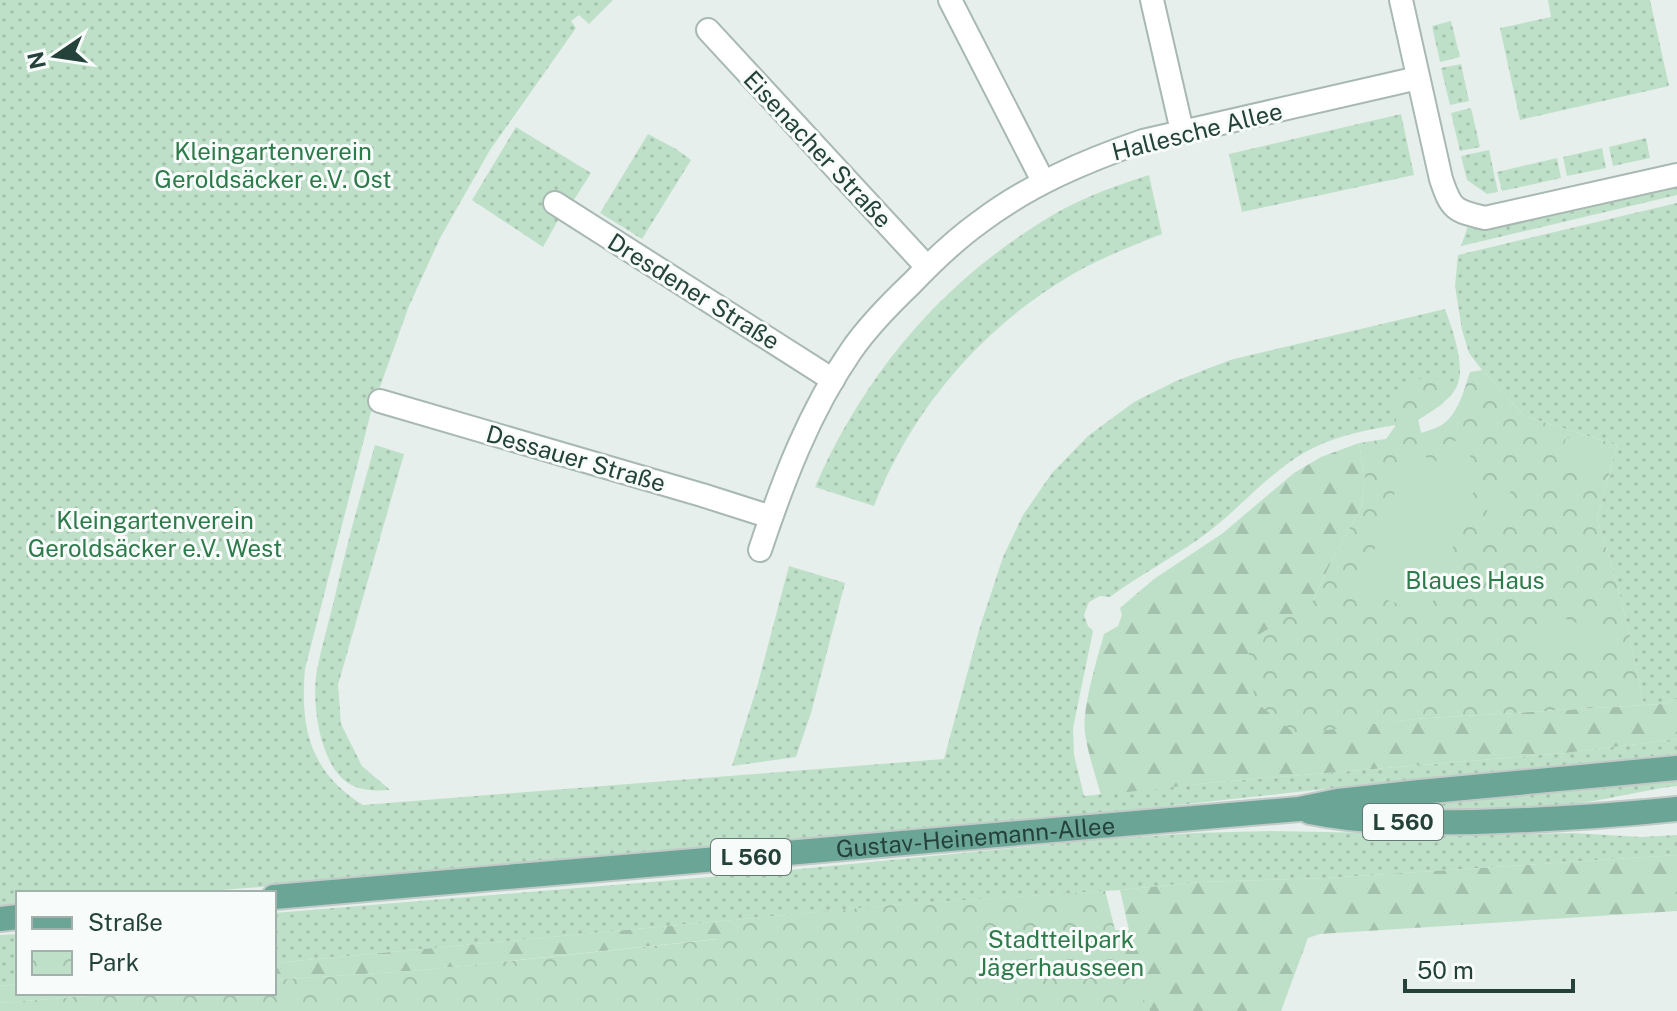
<svg xmlns="http://www.w3.org/2000/svg" width="1677" height="1011" font-family="'Public Sans',sans-serif">
  <defs>
    <pattern id="grass-dots" width="8" height="8" patternUnits="userSpaceOnUse" patternTransform="scale(2)"><rect width="8" height="8" fill="#bfe0c8"/><path d="M2 2h.1M6 6h.1" fill="none" stroke="#a4c1ad" stroke-width="1.8" stroke-linecap="round"/></pattern>
    <pattern id="forest-firs" width="22" height="20" patternUnits="userSpaceOnUse" patternTransform="scale(2)"><rect width="22" height="20" fill="#bfe0c8"/><path d="M5 1l3.5 6h-7zM16 11l3.5 6h-7z" fill="#a4c1ad"/></pattern>
    <pattern id="park-crowns" width="20" height="18" patternUnits="userSpaceOnUse" patternTransform="scale(2)"><rect width="20" height="18" fill="#bfe0c8"/><path d="M2 6a3 3 0 1 1 6 0M12 15a3 3 0 1 1 6 0" fill="none" stroke="#a4c1ad"/></pattern>
  </defs>
  <rect width="100%" height="100%" fill="#e6efeb"/>
  <!-- grass -->
  <g fill="url(#grass-dots)">
    <path d="M0,0h613l-24,24 -10,-9 -8,6 5,7 -86,122 -50,88 -31,68 -38,106 -66,257c-5,60 5,103 58,136l581,-46 35,-129 24,-73 20,-42 29,-42 36,-37 46,-34 42,-21 54,-21 215,-51c7,19 21,57 12,77 -7,15 -26,25 -39,34l3,15 -62,8 27,-4 10,-14c-32,5 -66,12 -94,29 -35,21 -62,54 -95,79 -31,23 -66,41 -97,64l-10,-1 -11,6 -5,13 4,11 5,5 -20,97 1,27 10,41 134,-14 347,-29 112,-14v15l-343,34 -229,25 -770,68 -152,12h-165v12l-18,1z"/>
    <polygon points="1548,0 1650,0 1669,86 1520,120 1500,28 1551,17"/>
    <polygon points="1451,21 1460,57 1440,62 1432,26"/>
    <polygon points="1461,64 1469,101 1450,105 1441,68"/>
    <polygon points="1471,108 1480,147 1460,151 1451,113"/>
    <polygon points="1401,114 1414,175 1242,212 1229,154"/>
    <polygon points="516,127 591,173 572,203 556,192 561,215 543,247 472,200"/>
    <polygon points="648,134 676,149 691,160 642,239 600,213"/>
    <polygon points="1646,138 1650,158 1613,166 1609,147"/>
    <polygon points="1602,148 1606,168 1567,176 1563,157"/>
    <polygon points="1489,150 1498,192 1487,194 1467,180 1461,156"/>
    <polygon points="1557,158 1561,178 1502,191 1497,172"/>
    <path d="M1149,175l13,59c-31,12 -61,24 -89,40 -90,52 -162,136 -199,232l-59,-19c51,-117 132,-211 243,-275 28,-16 60,-27 91,-37z"/>
    <polygon points="1677,186 1677,195 1461,246 1468,226 1489,228"/>
    <polygon points="1677,203 1677,699 1662,704 1644,705 1621,598 1597,518 1617,445 1524,416 1482,370 1469,353 1462,330 1455,286 1458,255"/>
    <path d="M375,445l29,9 -66,231 3,39 21,42 28,24c-15,1 -29,1 -42,-7 -29,-19 -37,-82 -31,-113 5,-26 13,-52 19,-78 11,-49 25,-98 39,-147z"/>
    <polygon points="789,566 845,583 811,713 796,757 732,766 757,687"/>
    <path d="M1677,781v5c-35,4 -69,14 -104,18 -62,8 -125,6 -187,5l-3,-2z"/>
    <polygon points="1270,831 1481,835 1573,833 1641,837 1677,835 1677,855 1327,878 1200,882 1120,890 892,905 274,963 274,913 759,873 1094,840 1196,833"/>
    <polygon points="18,934 18,984 0,986 0,935"/>
  </g>
  <!-- forest -->
  <g fill="url(#forest-firs)">
    <path d="M1359,443l6,36 -4,29 -26,46 -22,47 -57,101 39,31 119,-14 248,-15 15,-5v40l-112,14 -347,29 -117,13c-6,-21 -13,-41 -16,-62 -3,-26 12,-73 19,-99l14,-8 4,-11 -2,-7 34,-29 69,-46 71,-60 27,-16z"/>
    <polygon points="1677,855 1677,911 1320,934 1308,938 1281,1011 990,1011 717,939 424,970 274,980 274,963 892,905 1105,891 1115,930 1129,930 1120,890 1200,882 1327,878"/>
    <polygon points="18,984 18,993 124,993 0,1003 0,986"/>
  </g>
  <!-- park -->
  <g fill="url(#park-crowns)">
    <path d="M1482,370l42,46 93,29 -20,73 24,80 23,107 -230,14 -119,15 -39,-32 -8,-33 2,-29 63,-39 22,-47 26,-46 4,-29 -6,-36 28,-4 10,-15c-2,-7 -4,-18 -2,-26 4,-19 34,-23 50,-18 4,1 8,4 12,6l-16,19 -23,15 3,13c6,-2 13,-4 19,-7 18,-10 24,-36 30,-54z"/>
    <polygon points="1105,891 1115,930 1131,978 1150,1011 0,1011 0,1003 124,993 274,993 274,980 424,970 719,939 735,920 892,905"/>
  </g>
  <!-- pitch -->
  <g fill="#bfe0c8">
    <polygon points="1571,433 1602,442 1592,478 1561,468 1564,456 1561,455 1566,438 1569,438"/>
    <polygon points="1450,439 1473,448 1465,471 1479,477 1428,615 1360,590 1410,451 1441,463"/>
    <polygon points="1496,485 1511,490 1494,536 1480,531"/>
    <polygon points="1549,613 1607,634 1596,662 1539,640"/>
  </g>
  <g fill="none" stroke-linecap="round" stroke-linejoin="round">
    <!-- street casing -->
    <g stroke="#a8b8b2" stroke-width="26">
      <g id="street">
        <polyline points="950,0 1043,181"/>
        <polyline points="1152,0 1182,131"/>
        <path d="M1401,0l40,179c10,30 13,32 44,39l192,-43"/>
        <polyline points="708,30 927,267"/>
        <polyline points="555,203 833,380"/>
        <polyline points="380,401 702,495 771,517"/>
        <path d="M760,550c23,-69 49,-138 91,-199 17,-25 39,-47 61,-68 21,-22 43,-43 68,-61 49,-37 105,-61 163,-81l275,-63"/>
      </g>
    </g>
    <!-- primary casing -->
    <g stroke="#c2cac8" stroke-width="28">
      <g id="primary">
        <path d="M1310,812c54,11 109,11 165,10 67,-2 135,-6 202,-13"/>
        <path id="s1" d="M274,897l1025,-88 39,-8 82,-9 257,-24"/>
        <polyline points="0,919 18,917"/>
      </g>
    </g>
    <!-- street -->
    <use href="#street" stroke="#fff" stroke-width="22"/>
    <!-- primary -->
    <use href="#primary" stroke="#6aa596" stroke-width="24"/>
  </g>
  <g text-anchor="middle" dominant-baseline="central" stroke-width="6" stroke-linejoin="round" paint-order="stroke">
    <!-- shield labels -->
    <g fill="#f7fbf9" stroke="#637a73" stroke-width="2">
      <rect x="1363" y="804" width="80" height="36" rx="6"/>
      <rect x="711" y="839" width="80" height="36" rx="6"/>
    </g>
    <g font-size="22" font-weight="bold" fill="#24423a">
      <text x="1403" y="822">L 560</text>
      <text x="751" y="857">L 560</text>
    </g>
    <!-- street labels -->
    <g font-size="24" fill="#24423a" stroke="#f7fbf9">
      <text transform="translate(1197 131) rotate(-14)">Hallesche Allee</text>
      <text transform="translate(818 149) rotate(47)">Eisenacher Straße</text>
      <text transform="translate(694 291) rotate(32)">Dresdener Straße</text>
      <text transform="translate(576 458) rotate(16)">Dessauer Straße</text>
      <text stroke="none"><textPath href="#s1" startOffset="704">Gustav-Heinemann-Allee</textPath></text>
    </g>
    <!-- park labels -->
    <g font-size="24" fill="#2d7a4b" stroke="#f7fbf9">
      <text x="273" y="151">Kleingartenverein<tspan x="273" dy="28">Geroldsäcker e.V. Ost</tspan></text>
      <text x="155" y="520">Kleingartenverein<tspan x="155" dy="28">Geroldsäcker e.V. West</tspan></text>
      <text x="1475" y="580">Blaues Haus</text>
      <text x="1061" y="939">Stadtteilpark<tspan x="1061" dy="28">Jägerhausseen</tspan></text>
    </g>
  </g>
  <!-- legend -->
  <rect x="16" y="891" width="260" height="104" fill="#f7fbf9" stroke="#a3b1ad" stroke-width="2"/>
  <rect x="32" y="917" width="40" height="12" fill="#6aa596" stroke="#a3b1ad" stroke-width="2"/>
  <text x="88" y="931" font-size="24" fill="#24423a">Straße</text>
  <rect x="32" y="951" width="40" height="24" fill="url(#park-crowns)" stroke="#a3b1ad" stroke-width="2"/>
  <text x="88" y="971" font-size="24" fill="#24423a">Park</text>
  <!-- north arrow -->
  <g transform="translate(56 56) rotate(257)" stroke="#f7fbf9" stroke-width="6" paint-order="stroke">
  <path d="M0-6L14 30L0 20L-14 30Z" fill="#24423a"/>
  <text y="-12" font-size="22" font-weight="bold" text-anchor="middle" fill="#24423a">N</text>
  </g>
  <!-- scale -->
  <path d="M1405 979v12h168v-12" fill="none" stroke="#24423a" stroke-width="4"/>
  <text x="1417" y="979" font-size="24" fill="#24423a" stroke="#f7fbf9" stroke-width="6" paint-order="stroke">50 m</text>
</svg>
